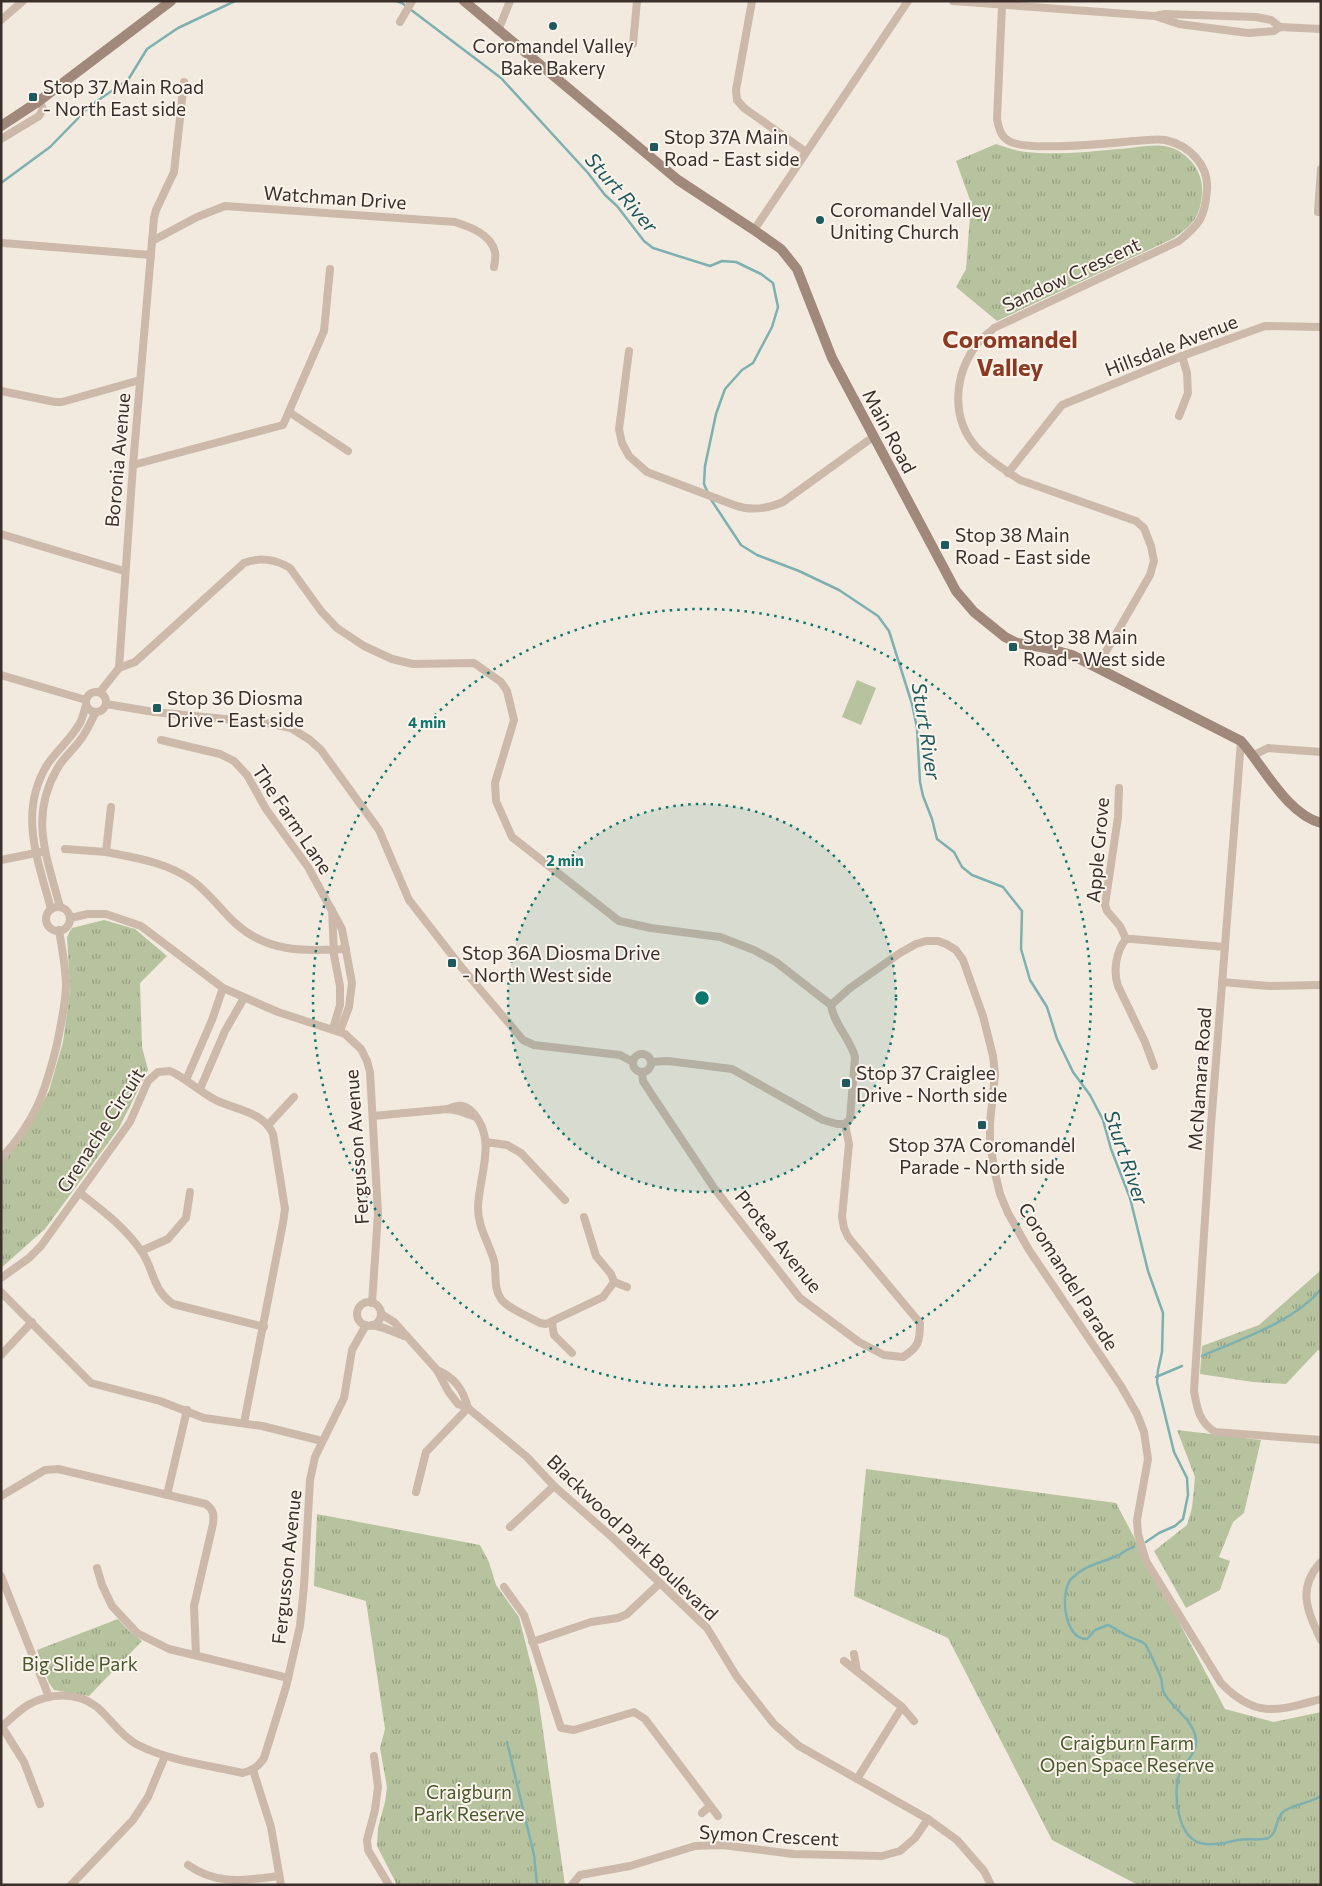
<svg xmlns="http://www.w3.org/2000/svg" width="1322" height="1886" font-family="Commissioner,sans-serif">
  <defs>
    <pattern id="park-tufts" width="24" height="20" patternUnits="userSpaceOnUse" patternTransform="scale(1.25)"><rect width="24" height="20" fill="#b7c39e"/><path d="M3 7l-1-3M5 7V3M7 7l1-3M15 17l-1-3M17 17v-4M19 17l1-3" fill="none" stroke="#969f81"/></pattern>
  </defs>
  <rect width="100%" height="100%" fill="#f3eadf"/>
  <!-- grass -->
  <polygon fill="#b7c39e" points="857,680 876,688 861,725 842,717"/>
  <!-- park -->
  <g fill="url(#park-tufts)">
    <path d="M996,144c10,3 20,7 30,8 30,3 62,0 92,-3 15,-1 32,-5 46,-3 22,3 40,25 38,46 -1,24 -9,33 -28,46l-177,83 -41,-34 10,-18 5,-66 -15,-42z"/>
    <polygon points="104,920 135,929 167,956 140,983 142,1047 148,1070 119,1128 45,1229 1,1268 1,1164 24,1136 49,1091 63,1042 70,990 67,937 72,928"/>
    <polygon points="1321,1270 1321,1351 1318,1350 1286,1384 1253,1382 1200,1374 1202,1346 1259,1325"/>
    <polygon points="1177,1430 1261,1440 1244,1513 1233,1522 1219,1557 1230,1561 1220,1590 1186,1608 1154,1551 1187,1525 1192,1508 1195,1477"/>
    <polygon points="866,1469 1116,1503 1225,1709 1274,1722 1321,1712 1321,1885 1138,1885 1052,1840 948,1638 854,1596"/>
    <polygon points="317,1514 480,1545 489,1562 496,1585 519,1617 537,1689 565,1885 397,1885 377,1846 378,1828 385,1802 387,1787 380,1748 385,1729 366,1601 314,1586"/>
    <polygon points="118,1619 129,1631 142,1641 89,1696 54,1690 49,1683 37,1650"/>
  </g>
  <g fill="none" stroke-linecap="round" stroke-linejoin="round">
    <!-- stream -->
    <g stroke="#7db0b1" stroke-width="2.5">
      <polyline points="396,1 402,3 501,78 588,173 605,195 617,206 644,241 653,248 710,266 722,261 736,262 761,274 773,283 778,307 772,327 753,363 742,370 725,389 716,414 705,466 704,484 708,493"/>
      <polyline points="1,183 50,147 91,105 128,80 147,49 178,28 235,1"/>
      <polyline points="710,498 741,545 757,555 799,571 839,590 878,616 889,631 912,704 917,728 920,782 923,796 932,819 937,839 954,852 962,867 972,875 1003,887 1022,911 1021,949 1030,980 1047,1007 1057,1039 1073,1072 1090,1095 1103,1120 1111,1149 1130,1198 1148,1271 1163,1313 1162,1352 1158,1370 1157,1382 1174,1452 1187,1478 1188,1495 1183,1519 1175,1526 1159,1533 1146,1542"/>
      <path d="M1202,1356c39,-17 92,-34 119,-67"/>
      <polyline points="1156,1377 1182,1366"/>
      <path d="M1134,1547c-6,1 -11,6 -17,9 -16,7 -32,9 -45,22 -13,13 -8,62 15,61l8,-9 13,-5c7,3 13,8 20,11 5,3 12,4 17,8 3,4 14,29 16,34 2,5 0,10 3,15 9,16 29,26 32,46 2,15 -15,25 -18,40 -4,19 0,57 22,64 12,3 25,0 38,-3 9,-2 21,1 30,-2 10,-5 7,-19 15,-26 8,-7 27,-9 38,-16"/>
      <polyline points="507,1742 534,1855 537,1885"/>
    </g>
    <!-- minor -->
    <g stroke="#ccb9aa" stroke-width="8">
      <polyline points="752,1 736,90 737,100 744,108 806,152"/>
      <polyline points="953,1 1155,16 1165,14 1256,17 1271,20 1280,27"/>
      <path d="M1002,5l-5,114c2,9 3,17 12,22 17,11 102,2 125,0 9,0 22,-3 31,-1 24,5 44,25 42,50 -2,27 -7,34 -28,51l-185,87c-5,5 -12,10 -17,16 -23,31 -27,74 0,104 12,12 29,23 43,32l116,41 8,7 7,18 3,15 -4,14 -53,92"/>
      <polyline points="1155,16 1179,24 1248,33 1274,31 1280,27 1321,29"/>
      <polyline points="1,20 23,1"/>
      <polyline points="400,22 412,1"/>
      <polyline points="498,31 510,1"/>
      <polyline points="633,44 637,1"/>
      <polyline points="1,139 39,116 43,109 39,101"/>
      <polyline points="1321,169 1318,212 1321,212"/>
      <polyline points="754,230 908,1"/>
      <path d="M152,241l45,-24 28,-11 230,16c15,5 36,12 40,30 1,4 0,10 -1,15"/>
      <polyline points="3,243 151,255"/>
      <path d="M629,351l-10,78 3,14 7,13 18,16 87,33c16,6 33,4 49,-3l90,-65"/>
      <polyline points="1,391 55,402 62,402 140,380"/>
      <polyline points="289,412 348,451"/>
      <polyline points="1179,416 1188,393 1187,373 1182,356"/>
      <polyline points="133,465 283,425 324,331 330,269"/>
      <polyline points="1008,473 1062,405 1182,356 1265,326 1321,327"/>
      <polyline points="1,534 124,571"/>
      <polyline points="119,668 133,465 154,218 156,210 174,172 184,82"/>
      <polyline points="1,675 86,700"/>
      <circle cx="96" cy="702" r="10"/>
      <path d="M100,692l19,-24 16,-6 109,-99c15,-6 32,-4 46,5l31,43 16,17 27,18 28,13 21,5 61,-1 27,19 6,9 7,29 -19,63 1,18 16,36 107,84 32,7 69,9 34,13 22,12 55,43"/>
      <polyline points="106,704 154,712 267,723 291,728 310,740 321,750 379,830 409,900 462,968 523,1040 534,1045 620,1055 633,1062"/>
      <polyline points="161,740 220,754 234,761 247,775 266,809 308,867 342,929 352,983 349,1007 340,1031"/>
      <path d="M1241,741l-30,384 -17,266c3,17 5,31 21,41l106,8"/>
      <polyline points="1254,755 1268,748 1321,752"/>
      <polyline points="1119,788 1118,817 1105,905 1107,911 1120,926 1126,939"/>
      <path d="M111,807l-5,45c30,6 59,10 84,27 17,11 29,29 44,43 33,31 69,29 112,27"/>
      <polyline points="65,849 106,852"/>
      <polyline points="1,860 41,852"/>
      <path d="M60,907c-13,-50 -31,-89 -3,-138 6,-11 17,-20 24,-30 6,-8 10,-18 15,-27"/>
      <circle cx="58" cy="919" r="12"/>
      <path d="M51,909c-13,-49 -33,-96 -4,-144 10,-15 24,-26 33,-42 3,-6 4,-12 6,-18"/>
      <polyline points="332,910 334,955 340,986 340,1005 333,1029"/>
      <polyline points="70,918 88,914 106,914 141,926 223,988 278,1012 345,1034 361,1049 367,1061 370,1072 378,1214 372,1303"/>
      <polyline points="1222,982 1268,986 1321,985"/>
      <path d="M831,1005l19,-17 50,-35 16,-9 10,-3h12l8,3 10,6 7,10 20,56 10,40 2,18 -5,49v20l5,30 5,21 8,19 21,37 92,136 16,28 7,18 4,27 -11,61 1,14 8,27 75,122c35,36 56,28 100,16"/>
      <path d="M831,1005c3,20 19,33 24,52l-5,62 -5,5"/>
      <circle cx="642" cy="1063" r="9"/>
      <polyline points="651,1062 668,1061 732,1069 823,1120 837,1124 845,1124"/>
      <path d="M1154,1066l-9,-24 -27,-56c-5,-15 -2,-35 8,-47h6l93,8"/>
      <path d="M642,1072l1,9 9,14 62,93 86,110 59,44 25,13 19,2c16,-10 17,-16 17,-34l-72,-86 -4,-9 -2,-11 7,-73 -4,-20"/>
      <polyline points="186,1080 212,1020 223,988"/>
      <polyline points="200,1089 225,1031 244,998"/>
      <path d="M448,1109c11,-5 18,-5 26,5 23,26 5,62 4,93 0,22 11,35 16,54 3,12 -1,27 7,38 6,9 29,18 39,24l6,1 57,-27 11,-15 -3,-8 -15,-18 -12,-39"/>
      <polyline points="373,1116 448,1109 459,1111 476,1117"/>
      <polyline points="269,1124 294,1097"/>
      <polyline points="486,1142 507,1145 521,1153 565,1200"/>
      <path d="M1,1159c35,-39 44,-66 56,-115 4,-19 8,-38 9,-57 0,-19 -4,-38 -7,-57"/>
      <path d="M80,1193c23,18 45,34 62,59 13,20 10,37 31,52l91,23"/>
      <polyline points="141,1251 168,1239 186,1218 190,1192"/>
      <path d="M1,1278l28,-20 12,-12 89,-124 18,-41 10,-9 12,-1 6,3c12,7 24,17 36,24 20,12 51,12 61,36l12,75 -2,14 -39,200"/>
      <polyline points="614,1282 627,1287"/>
      <polyline points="1,1292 91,1383 160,1401 204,1418 262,1426 322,1441"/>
      <circle cx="369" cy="1314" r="12"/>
      <polyline points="381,1314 394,1322 437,1370 448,1391 458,1404 468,1408 527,1457 554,1486 613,1538 707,1628 737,1677 774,1724 799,1746 928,1819 957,1840 984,1871 991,1885"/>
      <polyline points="552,1322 554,1335 572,1353"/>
      <polyline points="372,1325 384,1328 404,1336"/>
      <polyline points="1,1355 32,1322"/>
      <path d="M437,1370c18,8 26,19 31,38"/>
      <polyline points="416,1492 426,1452 468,1408"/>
      <polyline points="167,1495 187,1410"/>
      <path d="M1,1496l44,-26 13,-1 148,35c8,6 8,11 7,20l-19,82 2,49"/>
      <polyline points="510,1527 554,1486"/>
      <path d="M1321,1562c-25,27 -13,50 0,78"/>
      <polyline points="97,1568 102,1585 112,1606 137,1633 169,1649 288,1678"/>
      <polyline points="1,1576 49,1697"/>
      <polyline points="504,1587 524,1615 561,1728 574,1730 634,1712 645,1719 718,1816"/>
      <polyline points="532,1642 591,1622 618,1618 627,1614 660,1583"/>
      <polyline points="854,1654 857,1671"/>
      <polyline points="844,1661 902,1707 857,1779"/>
      <polyline points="902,1707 914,1721"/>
      <path d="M1,1727c9,-7 17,-16 27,-22 21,-12 49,-14 69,2 13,11 23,28 39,37 33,17 71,21 107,29 10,-3 15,-6 21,-15l22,-71 14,-61 4,-40 6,-106 5,-23 29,-59 8,-48 14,-25"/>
      <polyline points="2,1727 24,1762 40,1804"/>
      <polyline points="374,1756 378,1787 375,1810 367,1840 368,1850 389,1885"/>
      <polyline points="253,1770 271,1827 281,1885"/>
      <polyline points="702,1813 710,1806"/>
      <path d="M188,1865c30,21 57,15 91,11"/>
      <polyline points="71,1885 133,1820 148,1797 165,1756"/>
      <polyline points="572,1885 580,1875 630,1866 695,1846 722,1845 793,1854 882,1856 900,1851 915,1838 928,1819"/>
    </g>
    <!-- secondary -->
    <g stroke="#a0887b" stroke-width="10">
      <path d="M464,1l214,179 76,50 27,19 16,20 35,89 124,233 18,21 31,25 12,6 29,5 26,7 169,86c23,26 46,73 80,82"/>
      <polyline points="1,126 39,101 171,1"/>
    </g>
  </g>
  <!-- distance rings -->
  <circle cx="702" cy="998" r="194" fill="#0f766e" fill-opacity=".12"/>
  <g fill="none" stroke="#0f766e" stroke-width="2.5" stroke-dasharray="2.5 5">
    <circle cx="702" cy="998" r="194"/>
    <circle cx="702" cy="998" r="389"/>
  </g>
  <!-- markers -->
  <g fill="#1e595d" stroke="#fbf4ec" stroke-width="2">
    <circle cx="553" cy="26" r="5"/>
    <rect x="28" y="92" width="10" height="10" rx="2.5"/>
    <rect x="649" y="142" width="10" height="10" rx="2.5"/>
    <circle cx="820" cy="220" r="5"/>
    <rect x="940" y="540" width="10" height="10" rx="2.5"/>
    <rect x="1008" y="642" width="10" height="10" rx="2.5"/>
    <rect x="152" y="703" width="10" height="10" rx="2.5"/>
    <rect x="447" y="958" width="10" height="10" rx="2.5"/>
    <rect x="841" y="1078" width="10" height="10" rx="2.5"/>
    <rect x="977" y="1120" width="10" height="10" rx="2.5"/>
  </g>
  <g text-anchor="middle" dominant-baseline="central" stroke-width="4" stroke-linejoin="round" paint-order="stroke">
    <!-- poi labels -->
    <g font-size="19" fill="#3a2f2a" stroke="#fbf4ec" text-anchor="start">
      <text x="553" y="45" text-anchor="middle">Coromandel Valley<tspan x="553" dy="22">Bake Bakery</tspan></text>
      <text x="43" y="86">Stop 37 Main Road<tspan x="43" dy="22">- North East side</tspan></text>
      <text x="664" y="136">Stop 37A Main<tspan x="664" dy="22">Road - East side</tspan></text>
      <text x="830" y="209">Coromandel Valley<tspan x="830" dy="22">Uniting Church</tspan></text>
      <text x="955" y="534">Stop 38 Main<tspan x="955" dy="22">Road - East side</tspan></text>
      <text x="1023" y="636">Stop 38 Main<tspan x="1023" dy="22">Road - West side</tspan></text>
      <text x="167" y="697">Stop 36 Diosma<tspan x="167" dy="22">Drive - East side</tspan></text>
      <text x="462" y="952">Stop 36A Diosma Drive<tspan x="462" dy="22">- North West side</tspan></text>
      <text x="856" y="1072">Stop 37 Craiglee<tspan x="856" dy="22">Drive - North side</tspan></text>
      <text x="982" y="1144" text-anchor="middle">Stop 37A Coromandel<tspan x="982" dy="22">Parade - North side</tspan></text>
    </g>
    <!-- street labels -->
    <g font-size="19" fill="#3a2f2a" stroke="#fbf4ec">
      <text transform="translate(335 197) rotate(4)">Watchman Drive</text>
      <text transform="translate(1071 274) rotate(-25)">Sandow Crescent</text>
      <text transform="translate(1171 345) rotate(-21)">Hillsdale Avenue</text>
      <text transform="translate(890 431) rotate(62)">Main Road</text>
      <text transform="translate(117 460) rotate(-85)">Boronia Avenue</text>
      <text transform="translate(293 819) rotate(56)">The Farm Lane</text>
      <text transform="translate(1097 850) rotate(-85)">Apple Grove</text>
      <text transform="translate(1199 1079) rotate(-86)">McNamara Road</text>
      <text transform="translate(100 1130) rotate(-57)">Grenache Circuit</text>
      <text transform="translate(356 1147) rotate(-94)">Fergusson Avenue</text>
      <text transform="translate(779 1241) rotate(51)">Protea Avenue</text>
      <text transform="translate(1069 1276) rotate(58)">Coromandel Parade</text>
      <text transform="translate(633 1537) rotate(44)">Blackwood Park Boulevard</text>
      <text transform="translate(286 1567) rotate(-84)">Fergusson Avenue</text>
      <text transform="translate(769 1835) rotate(3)">Symon Crescent</text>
    </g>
    <!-- park labels -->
    <g font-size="19" fill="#49592d" stroke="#fbf4ec">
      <text x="80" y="1663">Big Slide Park</text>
      <text x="1127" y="1742">Craigburn Farm<tspan x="1127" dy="22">Open Space Reserve</tspan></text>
      <text x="469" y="1791">Craigburn<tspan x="469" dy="22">Park Reserve</tspan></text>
    </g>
    <!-- water labels -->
    <g font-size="20" font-style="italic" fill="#1e595d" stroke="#fbf4ec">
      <text transform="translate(622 192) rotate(49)">Sturt River</text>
      <text transform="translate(927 731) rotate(81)">Sturt River</text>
      <text transform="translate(1127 1157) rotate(71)">Sturt River</text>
    </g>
    <!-- district labels -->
    <g font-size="24" font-weight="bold" fill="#8b3921" stroke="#fbf4ec">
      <text x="1010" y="338">Coromandel<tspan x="1010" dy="28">Valley</tspan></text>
    </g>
  </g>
  <circle cx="702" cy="998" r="8" fill="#0f766e" stroke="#fbf4ec" stroke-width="2.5"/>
  <g font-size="15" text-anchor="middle" font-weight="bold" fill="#0f766e" stroke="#fbf4ec" stroke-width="4" stroke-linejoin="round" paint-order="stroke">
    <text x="427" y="728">4 min</text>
    <text x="565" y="866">2 min</text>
  </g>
  <!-- border -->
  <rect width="1322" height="1886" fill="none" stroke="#3a2f2a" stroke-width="5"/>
</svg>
